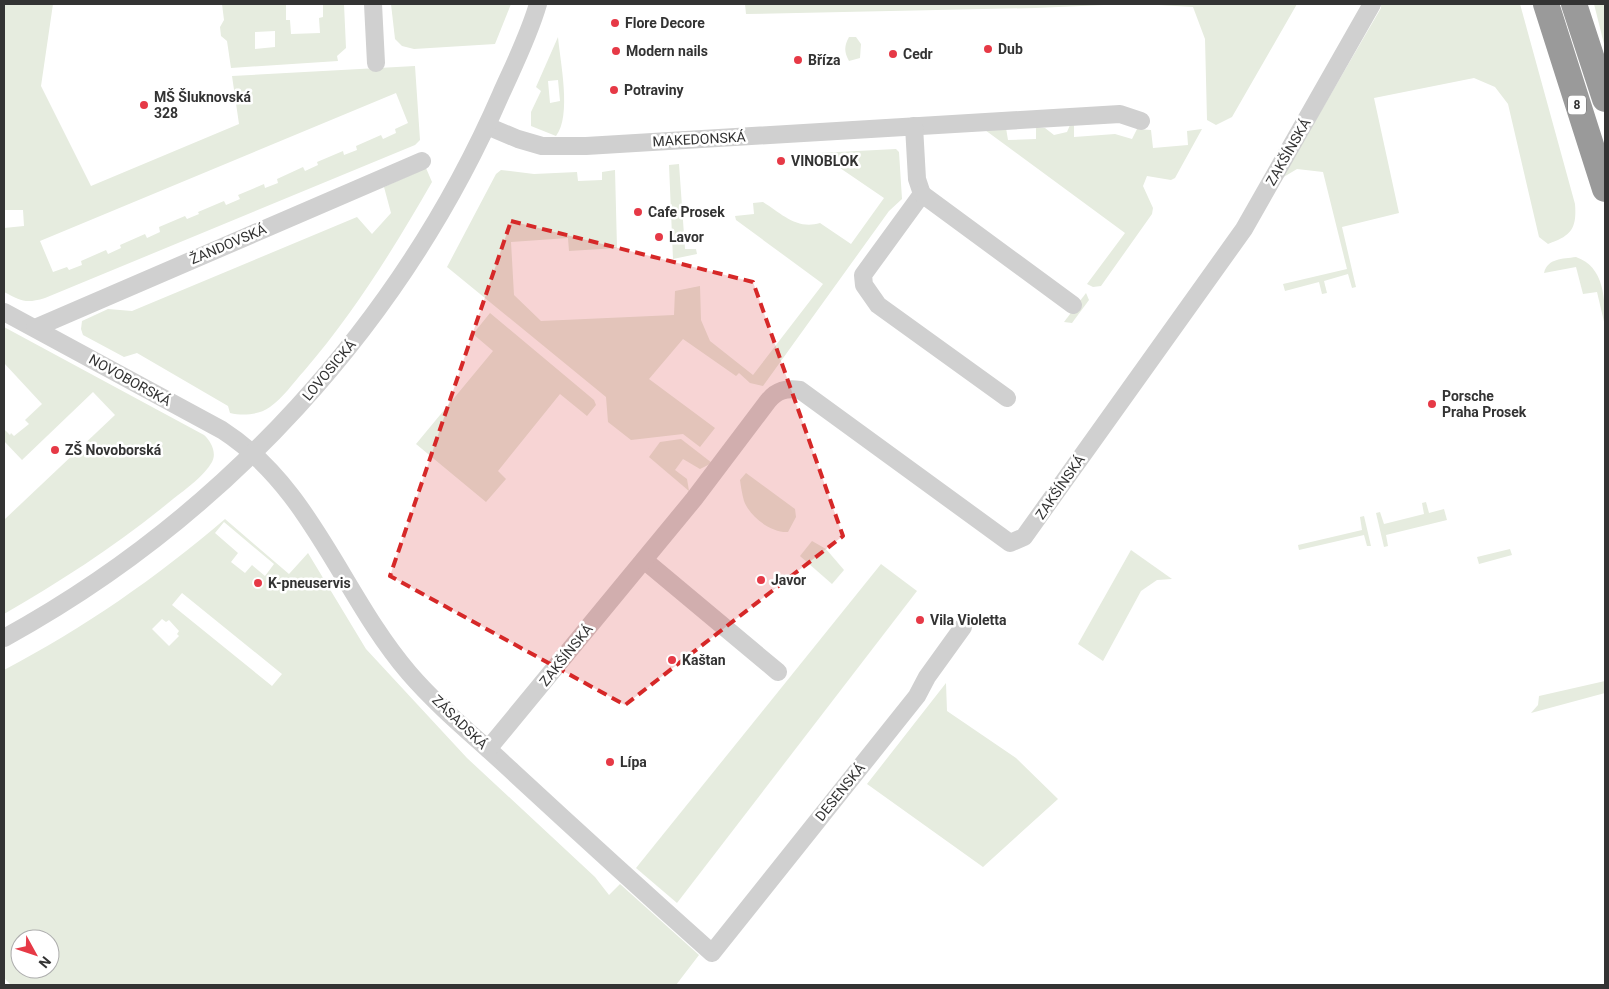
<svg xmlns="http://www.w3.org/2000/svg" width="1609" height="989" font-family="Roboto,sans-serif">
  <rect width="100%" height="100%" fill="#fff"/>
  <!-- green -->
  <g fill="#e6ecdf" fill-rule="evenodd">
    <path d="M4,4h49l-12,82 50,100 148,-62 -7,-48 183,-10 5,74 -5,5 -370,153c-20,6 -23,3 -41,-6v-64l20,-2 -1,-16h-19zM396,93l12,30 -13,6 1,4 -13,6 -2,-4 -25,11 1,4 -13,5 -1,-4 -26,11 1,3 -13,6 -2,-4 -26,12 1,4 -13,5 -1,-4 -26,11 2,4 -14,6 -2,-4 -26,11 1,2 -12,5 -2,-3 -26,11 1,5 -13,6 -2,-4 -25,11 1,3 -13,6 -2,-4 -25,11 1,4 -13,5 -2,-3 -14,5 -13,-31z"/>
    <path d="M222,4h64v16h4l1,14 29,-1 -1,-15 4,-1v-13h-5h26l2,44 -9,8 1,5 -107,7 -4,-27 -6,-5 -1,-9 4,-7zM275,31v16l-20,2v-17z"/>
    <polygon points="391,4 511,4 495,44 414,49 402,46 395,39"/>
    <polygon points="745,4 1127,4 1036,8 746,14"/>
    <polygon points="1141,4 1297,4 1232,117 1216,125 1207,120 1205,39 1193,7"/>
    <path d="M1381,4h139l55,200c2,25 -4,32 -27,40l-9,-7 -31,-133 -13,-17 -21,-9 -100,20 25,115 -57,14 14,60 -4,1 -4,-14 -24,7 3,12 -5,1 -3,-12 -34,9 -2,-7 64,-15 -24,-97 -26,-3 -15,9 99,-170z"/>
    <polygon points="1594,4 1605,4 1605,48"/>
    <path d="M558,37c2,24 14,79 -2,99l-25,-10v-14l10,-21 -5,-4zM558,80l2,21 -10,2 -2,-22z"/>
    <path d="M849,37h7l5,7 -1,14 -11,3c-5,-9 -5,-15 0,-24z"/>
    <polygon points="1074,124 1074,137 1115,134 1132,139 1137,129 1151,130 1153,148 1188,145 1187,131 1202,129 1175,178 1171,180 1147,176 1143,186 1153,208 1152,214 1101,286 1093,287 1087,284 1125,233 985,130 1006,128 1008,140 1036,139 1036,127 1045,128 1054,135 1067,132 1070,125"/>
    <path d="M896,149l3,3 3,47 -13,12 -126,175 -13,-3 -11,-10 -3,3 -53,-37 -34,40 66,49 -15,19 -17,-13 -52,6 -23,-18 -2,-25 -159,-130 49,-93 5,-4 33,4 43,-2 1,9 24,-1v-8l13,-2 2,78 -48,3 -1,-13 -57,4 3,53 27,26 133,-6 1,-24 25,-5 1,34 9,21 43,34 70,-91 -87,-64 -1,-4 19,-2 -1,-11 10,-1c19,12 34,28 57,21l31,21 33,-46 -66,-45z"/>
    <polygon points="679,164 685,249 696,249 697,254 673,259 669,165"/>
    <path d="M426,168l6,14c-38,66 -78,131 -128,189 -11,12 -21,27 -34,36 -11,8 -27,9 -40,6l-2,-7 -91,-53 -13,4 -41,-22 -2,-6 1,-8 26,-12 24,2 225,-94 15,17 19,-21 -7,-26z"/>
    <path d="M1576,257c29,10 29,43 29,69l-8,-34 -14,2 -7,-27 -32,6c4,-15 18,-14 32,-16z"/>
    <polygon points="1086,293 1089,300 1072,323 1064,322"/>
    <polygon points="490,313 594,400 596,405 587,416 560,394 498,471 506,479 486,502 416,444 493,351 473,334"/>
    <path d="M4,327l200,108c7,6 13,18 8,27 -8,14 -26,27 -39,37 -53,44 -110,81 -169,115v-94l111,-105 -22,-23 -71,68 -18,-19v-12l6,6 1,-2 3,3 15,-12 -4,-4 17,-16 -38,-41z"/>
    <polygon points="681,439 712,463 700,469 683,459 675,470 687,479 689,491 649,457 660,442"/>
    <path d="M746,473l49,36 1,8 -8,15c-17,1 -38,-15 -44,-31 -2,-7 -3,-14 -4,-21z"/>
    <polygon points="1426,502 1429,513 1444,509 1447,520 1386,535 1388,546 1384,547 1376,513 1380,512 1384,524 1424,514 1422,503"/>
    <polygon points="1364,516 1371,546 1367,546 1364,535 1299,550 1298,545 1362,530 1360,517"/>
    <path d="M225,519l64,55 19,-21 58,96 101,109 128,119 14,18 11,-11 79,71 -23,30h-665l-7,-7v-308c80,-42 152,-92 221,-151zM224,522l50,42 -9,12 -13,-11 -7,8 -14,-11 7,-9 -23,-20zM182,593l100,81 -10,12 -100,-81zM162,619l4,3 3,-2 10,11 -2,3 2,2 -10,10 -17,-17zM20,939h30v30h-30z"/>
    <polygon points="812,541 826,549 844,570 832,584 800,556"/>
    <polygon points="1510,549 1512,555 1479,564 1477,557"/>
    <polygon points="1131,550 1172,579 1157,580 1141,591 1103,661 1078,644"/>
    <polygon points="881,564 917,591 677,903 636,868"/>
    <polygon points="1605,681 1605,693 1531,713 1538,705 1539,696"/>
    <polygon points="946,683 947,711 1016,758 1058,799 983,867 867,784"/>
  </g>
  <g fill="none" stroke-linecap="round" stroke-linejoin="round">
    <!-- minor -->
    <g stroke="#d0d0d0" stroke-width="18">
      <polyline points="373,4 376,63"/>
      <polyline points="487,126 518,139 542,146 586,146 1120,114 1141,121"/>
      <polyline points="914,126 917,179 922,194 863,275 864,285 878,305 1007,398"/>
      <polyline points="922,194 1073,305"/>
      <path d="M4,312l218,118c90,58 120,165 187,243 31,36 70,67 104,99 66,61 132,121 199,181l205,-257 10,-19 36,-50"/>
      <polyline points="35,328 422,161"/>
      <polyline points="644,560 778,672"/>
      <path d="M4,638c219,-120 397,-314 497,-544 13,-29 28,-59 37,-90"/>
      <path d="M488,749l206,-250 74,-98c9,-11 18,-13 32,-11l210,153 14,-6 220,-308 128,-225"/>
    </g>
    <!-- highway -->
    <g stroke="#9a9a9a" stroke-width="26">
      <polyline points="1546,4 1605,189"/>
      <polyline points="1574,4 1605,99"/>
    </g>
  </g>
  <!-- marked area -->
  <path fill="#d62828" fill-opacity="0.2" stroke="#d62828" stroke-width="4" stroke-dasharray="10 6" stroke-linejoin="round" d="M511,221l242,61 90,254 -218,169 -235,-129z"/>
  <!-- markers -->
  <g fill="#e63946" stroke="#fff" stroke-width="2">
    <circle cx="615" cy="23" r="5"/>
    <circle cx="988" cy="49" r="5"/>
    <circle cx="616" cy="51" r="5"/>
    <circle cx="893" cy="54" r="5"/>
    <circle cx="798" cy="60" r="5"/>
    <circle cx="614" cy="90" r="5"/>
    <circle cx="144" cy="105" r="5"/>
    <circle cx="781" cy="161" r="5"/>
    <circle cx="638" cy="212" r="5"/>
    <circle cx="659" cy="237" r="5"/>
    <circle cx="1432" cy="404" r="5"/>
    <circle cx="55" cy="450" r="5"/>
    <circle cx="761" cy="580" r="5"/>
    <circle cx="258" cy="583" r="5"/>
    <circle cx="920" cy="620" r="5"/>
    <circle cx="672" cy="660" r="5"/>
    <circle cx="610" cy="762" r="5"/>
  </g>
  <g text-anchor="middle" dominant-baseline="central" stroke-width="5" stroke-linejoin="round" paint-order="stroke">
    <!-- shield labels -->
    <rect fill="#fff" stroke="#707070" stroke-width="1" x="1568" y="95.5" width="18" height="19" rx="4"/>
    <g font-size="12" font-weight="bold" fill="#333">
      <text x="1577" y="105">8</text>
    </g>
    <!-- poi labels -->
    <g font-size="14" font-weight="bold" fill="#333" stroke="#fff" text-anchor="start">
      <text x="625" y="23">Flore Decore</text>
      <text x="998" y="49">Dub</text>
      <text x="626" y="51">Modern nails</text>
      <text x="903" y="54">Cedr</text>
      <text x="808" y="60">Bříza</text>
      <text x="624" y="90">Potraviny</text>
      <text x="154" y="97">MŠ Šluknovská<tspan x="154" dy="16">328</tspan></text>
      <text x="791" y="161">VINOBLOK</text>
      <text x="648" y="212">Cafe Prosek</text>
      <text x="669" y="237">Lavor</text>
      <text x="1442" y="396">Porsche<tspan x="1442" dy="16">Praha Prosek</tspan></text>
      <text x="65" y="450">ZŠ Novoborská</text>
      <text x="771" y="580">Javor</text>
      <text x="268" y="583">K-pneuservis</text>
      <text x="930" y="620">Vila Violetta</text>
      <text x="682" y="660">Kaštan</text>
      <text x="620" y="762">Lípa</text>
    </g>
    <!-- street labels -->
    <g font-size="14" fill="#333" stroke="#fff">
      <text transform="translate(699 139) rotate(-3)">MAKEDONSKÁ</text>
      <text transform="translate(1288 152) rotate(-60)">ZAKŠÍNSKÁ</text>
      <text transform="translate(228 244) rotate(-23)">ŽANDOVSKÁ</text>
      <text transform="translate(329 370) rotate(-50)">LOVOSICKÁ</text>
      <text transform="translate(130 380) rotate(29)">NOVOBORSKÁ</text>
      <text transform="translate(1060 487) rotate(-55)">ZAKŠÍNSKÁ</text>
      <text transform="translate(566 655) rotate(-51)">ZAKŠÍNSKÁ</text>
      <text transform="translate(460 722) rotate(44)">ZÁSADSKÁ</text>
      <text transform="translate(840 792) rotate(-51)">DESENSKÁ</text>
    </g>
  </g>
  <!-- border -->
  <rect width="1609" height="989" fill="none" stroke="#333333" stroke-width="10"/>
  <!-- north arrow -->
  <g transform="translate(35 954) rotate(130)"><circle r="24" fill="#ffffff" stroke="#adadad"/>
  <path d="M0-4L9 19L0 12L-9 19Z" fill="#e63946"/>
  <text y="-8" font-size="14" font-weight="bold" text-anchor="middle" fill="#333333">N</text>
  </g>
</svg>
